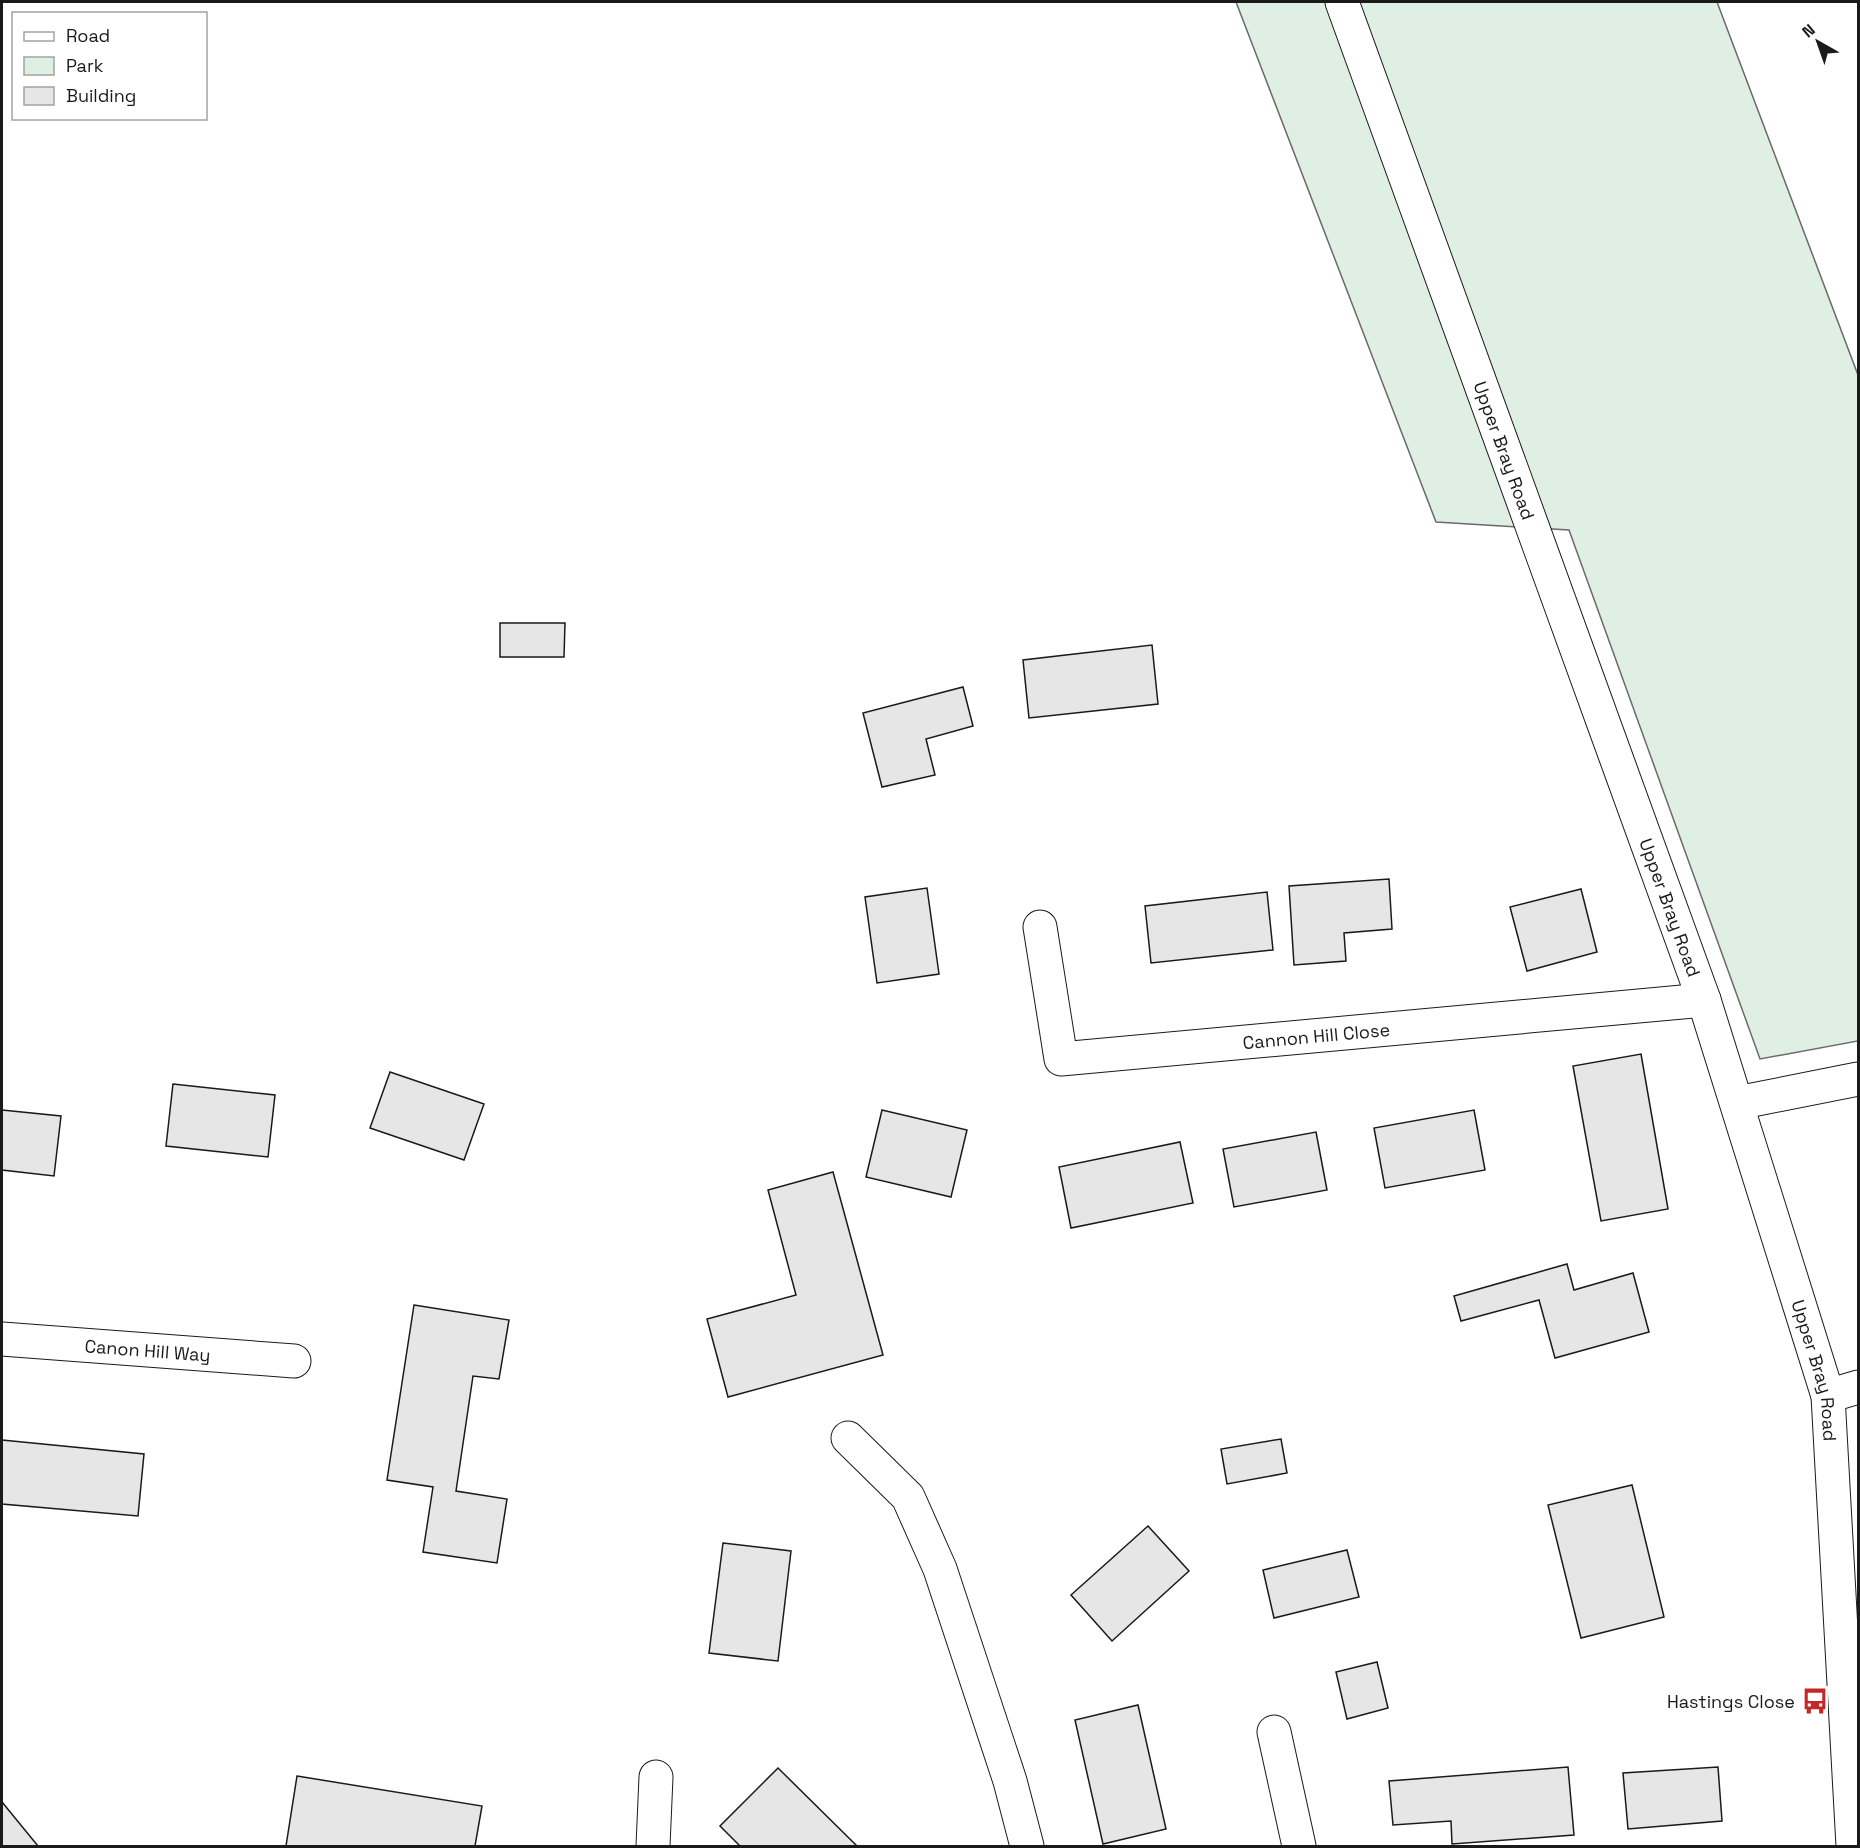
<svg xmlns="http://www.w3.org/2000/svg" width="1860" height="1848" font-family="'Space Grotesk',sans-serif">
  <rect width="100%" height="100%" fill="#fff"/>
  <!-- green -->
  <polygon fill="#e0efe3" stroke="#6a6a6a" stroke-width="1.5" points="1236,2 1717,2 1858,375 1858,1041 1760,1059 1569,530 1436,522"/>
  <!-- building -->
  <g fill="#e6e6e6" stroke="#1a1a1a" stroke-width="1.5">
    <polygon points="500,623 565,623 564,657 500,657"/>
    <polygon points="1152,645 1158,704 1029,718 1023,660"/>
    <polygon points="963,687 973,726 926,739 935,775 882,787 863,713"/>
    <polygon points="1389,879 1392,929 1344,933 1346,961 1294,965 1289,886"/>
    <polygon points="927,888 939,974 877,983 865,897"/>
    <polygon points="1581,889 1597,952 1527,971 1510,907"/>
    <polygon points="1267,892 1273,950 1151,963 1145,906"/>
    <polygon points="1641,1054 1668,1209 1601,1221 1573,1066"/>
    <polygon points="390,1072 484,1104 464,1160 370,1128"/>
    <polygon points="173,1084 275,1095 268,1157 166,1146"/>
    <polygon points="2,1110 61,1116 54,1176 2,1170"/>
    <polygon points="882,1110 967,1130 951,1197 866,1177"/>
    <polygon points="1474,1110 1485,1170 1385,1188 1374,1128"/>
    <polygon points="1316,1132 1327,1190 1234,1207 1223,1149"/>
    <polygon points="1180,1142 1193,1203 1071,1228 1059,1167"/>
    <polygon points="833,1172 883,1355 728,1397 707,1319 796,1295 768,1190"/>
    <polygon points="1567,1264 1574,1290 1633,1273 1649,1332 1555,1358 1539,1300 1461,1321 1454,1296"/>
    <polygon points="414,1305 509,1320 499,1379 473,1376 456,1491 507,1499 497,1563 423,1552 433,1487 387,1480"/>
    <polygon points="1281,1439 1287,1473 1227,1484 1221,1449"/>
    <polygon points="2,1440 144,1454 138,1516 2,1504"/>
    <polygon points="1632,1485 1664,1617 1581,1638 1548,1505"/>
    <polygon points="1148,1526 1189,1571 1112,1641 1071,1595"/>
    <polygon points="723,1543 791,1551 778,1661 709,1653"/>
    <polygon points="1347,1550 1359,1597 1274,1618 1263,1570"/>
    <polygon points="1377,1662 1388,1708 1347,1719 1336,1672"/>
    <polygon points="1138,1705 1166,1829 1103,1844 1075,1720"/>
    <polygon points="1568,1767 1574,1835 1452,1844 1451,1821 1393,1825 1389,1781"/>
    <polygon points="1718,1767 1722,1821 1628,1829 1623,1773"/>
    <polygon points="778,1768 857,1846 740,1846 720,1826"/>
    <polygon points="297,1776 482,1806 475,1846 286,1846"/>
    <polygon points="2,1802 38,1846 2,1846"/>
  </g>
  <g fill="none" stroke-linecap="round" stroke-linejoin="round">
    <!-- minor casing -->
    <g stroke="#1a1a1a" stroke-width="35">
      <g id="minor">
        <path id="s1" d="M1040,927l21,132 643,-59"/>
        <polyline points="1737,1103 1858,1079"/>
        <path id="s2" d="M2,1339l292,22"/>
        <polyline points="1828,1396 1858,1387"/>
        <polyline points="848,1438 908,1497 940,1569 1010,1781 1027,1846"/>
        <polyline points="1274,1732 1299,1846"/>
        <polyline points="653,1846 656,1777"/>
      </g>
    </g>
    <!-- major casing -->
    <g stroke="#1a1a1a" stroke-width="35">
      <g id="major">
        <path id="s3" d="M1342,2l362,998 124,396 25,450"/>
      </g>
    </g>
    <!-- minor -->
    <use href="#minor" stroke="#fff" stroke-width="33"/>
    <!-- major -->
    <use href="#major" stroke="#fff" stroke-width="33"/>
  </g>
  <!-- icons -->
  <defs>
    <g id="bus-bare" transform="scale(2.07)"><path d="M-5-6H5V4H4V6H2V4H-2V6H-4V4H-5ZM-3.5-4V0h7V-4ZM-3.5 1.2v1.5H-2V1.2ZM2 1.2v1.5H3.5V1.2Z" fill="#c62828" stroke="#fff" stroke-width="2.5" paint-order="stroke"/></g>
  </defs>
  <g fill-rule="evenodd">
    <use href="#bus-bare" x="1815" y="1701"/>
  </g>
  <g text-anchor="middle" dominant-baseline="central" stroke-width="4.5" stroke-linejoin="round" paint-order="stroke">
    <!-- street labels -->
    <g font-size="18" fill="#1a1a1a" stroke="#fff">
      <text stroke="none"><textPath href="#s3" startOffset="477">Upper Bray Road</textPath></text>
      <text stroke="none"><textPath href="#s3" startOffset="963">Upper Bray Road</textPath></text>
      <text stroke="none"><textPath href="#s1" startOffset="390">Cannon Hill Close</textPath></text>
      <text stroke="none"><textPath href="#s2" startOffset="146">Canon Hill Way</textPath></text>
      <text stroke="none"><textPath href="#s3" startOffset="1449">Upper Bray Road</textPath></text>
    </g>
    <!-- poi labels -->
    <g font-size="18" fill="#1a1a1a" stroke="#fff" text-anchor="end">
      <text x="1795" y="1701">Hastings Close</text>
    </g>
  </g>
  <!-- border -->
  <rect width="1860" height="1848" fill="none" stroke="#1a1a1a" stroke-width="6"/>
  <!-- legend -->
  <rect x="12" y="12" width="195" height="108" fill="#ffffff" stroke="#a3a3a3" stroke-width="1.5"/>
  <rect x="24" y="32" width="30" height="9" fill="#ffffff" stroke="#a3a3a3" stroke-width="1.5"/>
  <text x="66" y="42" font-size="18" fill="#1a1a1a">Road</text>
  <rect x="24" y="57" width="30" height="18" fill="#e0efe3" stroke="#a3a3a3" stroke-width="1.5"/>
  <text x="66" y="72" font-size="18" fill="#1a1a1a">Park</text>
  <rect x="24" y="87" width="30" height="18" fill="#e6e6e6" stroke="#a3a3a3" stroke-width="1.5"/>
  <text x="66" y="102" font-size="18" fill="#1a1a1a">Building</text>
  <!-- north arrow -->
  <g transform="translate(1818 42) rotate(320)" stroke="#ffffff" stroke-width="4.5" paint-order="stroke">
  <path d="M0-4.5L10 22L0 15L-10 22Z" fill="#1a1a1a"/>
  <text y="-9" font-size="16" font-weight="bold" text-anchor="middle" fill="#1a1a1a">N</text>
  </g>
</svg>
